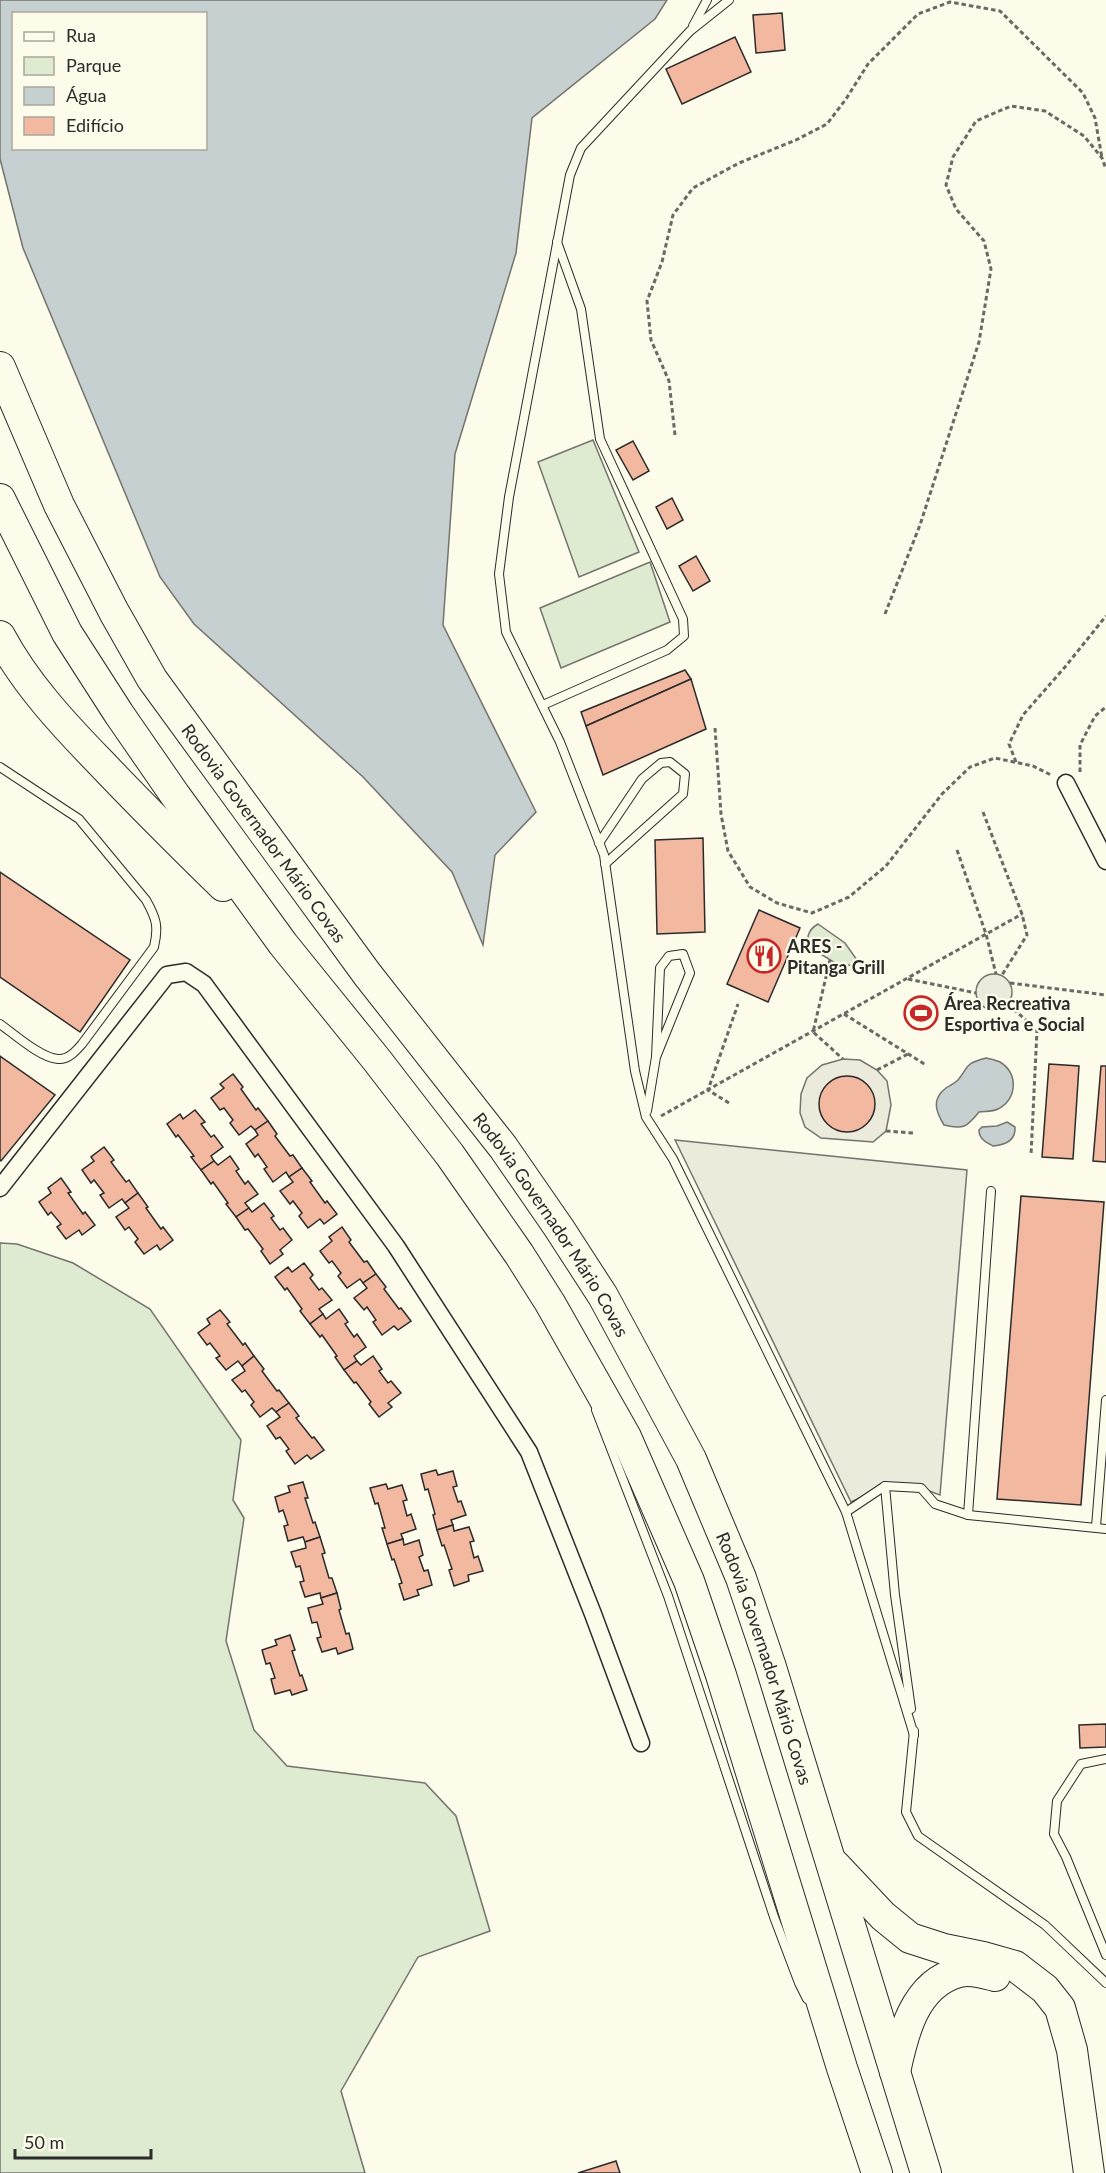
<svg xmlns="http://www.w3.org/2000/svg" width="1106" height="2173" font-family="Lato,sans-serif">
  <rect width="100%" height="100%" fill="#fdfbea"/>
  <!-- green -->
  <g fill="#deebd1" stroke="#74746e" stroke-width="1.5">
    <polygon points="593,440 639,552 579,577 538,462"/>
    <polygon points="650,562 670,622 561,668 540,608"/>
    <path d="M818,924l27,19 12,17 -3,6 -19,-3 -27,-17c-1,-10 0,-16 10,-22z"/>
    <polygon points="0,1243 17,1244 73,1263 150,1309 241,1440 233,1500 244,1518 226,1641 254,1730 287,1766 425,1783 456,1816 490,1931 418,1957 341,2091 365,2173 0,2173"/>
  </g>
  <!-- parking -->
  <g fill="#eceadb" stroke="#74746e" stroke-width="1.5">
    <circle cx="994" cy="992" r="18"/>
    <polygon points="843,1059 860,1060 877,1070 887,1081 891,1105 886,1131 873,1142 821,1138 805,1127 800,1113 801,1094 807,1078 822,1065"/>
    <polygon points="675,1140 967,1170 940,1495 921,1488 885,1486 851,1502"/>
  </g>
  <!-- water -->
  <g fill="#c7d0d0" stroke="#74746e" stroke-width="1.5" fill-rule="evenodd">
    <path d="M0,0h667l-12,19 -123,99 -16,135 -61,201 -12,171 93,187 -41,43 -12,90 -31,-73 -89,-95 -169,-153 -34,-47 -137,-329 -23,-89zM14,14h192v134h-192z"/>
    <path d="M986,1058c4,1 10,2 14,4 19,11 17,38 -2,47 -6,3 -13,2 -19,3 -12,15 -16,18 -35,13 -8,-13 -13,-26 2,-37 4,-3 8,-4 12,-8 12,-15 6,-16 28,-22z"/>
    <path d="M1007,1122l8,5c1,14 -10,18 -22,19 -7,-4 -14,-7 -14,-16l3,-3 15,-1z"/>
  </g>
  <!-- building -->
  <g fill="#f2b8a0" stroke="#2b2b2b" stroke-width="1.5">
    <polygon points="782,13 785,50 756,53 753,15"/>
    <polygon points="735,37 751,72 682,104 666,69"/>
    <polygon points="633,441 649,471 633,480 616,450"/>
    <polygon points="672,498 683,520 667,529 656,507"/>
    <polygon points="696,556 710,581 693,591 679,566"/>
    <polygon points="685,670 691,679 586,726 581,712"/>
    <polygon points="691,679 706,729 603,775 586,726"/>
    <polygon points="703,838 705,932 657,934 655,840"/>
    <polygon points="0,872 130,960 80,1032 0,977"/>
    <polygon points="759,910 800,928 768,1002 727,984"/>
    <polygon points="0,1056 55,1095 1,1161 0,1160"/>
    <polygon points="1049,1064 1079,1066 1073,1159 1042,1157"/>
    <polygon points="1101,1066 1106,1066 1106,1162 1093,1161"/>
    <polygon points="233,1074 243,1087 241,1089 256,1110 258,1108 268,1121 255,1130 251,1126 239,1135 230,1123 233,1120 224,1108 220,1110 211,1098 224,1088 220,1084"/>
    <circle cx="847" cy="1104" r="28"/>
    <polygon points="195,1110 205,1122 201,1124 211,1137 214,1135 223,1147 211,1156 214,1161 201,1170 191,1157 194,1156 178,1135 176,1137 167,1124 180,1114 183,1119"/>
    <polygon points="268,1121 277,1134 275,1136 290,1156 293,1155 302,1168 289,1177 286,1172 273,1182 264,1169 267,1167 258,1154 255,1157 246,1144 258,1135 255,1130"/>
    <polygon points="104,1147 114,1160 111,1162 126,1182 129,1180 138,1193 125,1203 122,1199 109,1208 100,1195 104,1193 94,1180 91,1183 82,1170 94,1161 91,1157"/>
    <polygon points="230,1156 239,1169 236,1171 245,1184 248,1181 258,1194 245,1203 249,1208 236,1217 226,1204 228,1203 213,1182 211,1184 201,1170 214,1161 218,1165"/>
    <polygon points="302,1168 312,1181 310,1182 325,1203 327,1201 337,1214 324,1224 320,1219 308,1228 299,1216 302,1213 293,1201 290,1204 280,1191 293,1182 289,1177"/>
    <polygon points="61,1178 71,1192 68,1193 83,1214 85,1212 95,1225 82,1235 79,1230 66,1239 57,1227 61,1224 51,1212 48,1215 39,1202 51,1193 48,1188"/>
    <polygon points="138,1193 148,1207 146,1208 161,1229 163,1227 173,1240 160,1250 157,1245 144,1254 135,1242 138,1239 129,1227 125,1230 116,1217 129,1208 125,1203"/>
    <polygon points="1021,1196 1104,1202 1081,1505 997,1499"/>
    <polygon points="264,1203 274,1216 271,1218 280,1230 283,1228 292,1240 280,1250 283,1254 270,1264 261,1251 263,1249 248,1229 245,1230 236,1217 249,1208 252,1212"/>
    <polygon points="342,1227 351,1240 349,1242 364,1262 367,1261 376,1274 363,1283 360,1279 347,1288 338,1276 341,1273 332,1261 329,1263 320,1251 332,1241 329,1237"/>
    <polygon points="304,1263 313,1275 310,1278 319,1290 322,1288 332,1300 319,1309 323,1314 310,1324 300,1311 302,1309 287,1288 285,1290 275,1277 288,1267 292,1272"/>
    <polygon points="376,1274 386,1287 384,1289 399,1309 401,1308 411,1321 398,1330 394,1326 382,1335 373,1322 376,1320 367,1307 364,1310 354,1298 367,1288 363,1283"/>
    <polygon points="339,1309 348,1322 345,1324 354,1337 357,1334 366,1347 354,1356 357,1361 344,1370 335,1357 337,1356 322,1335 320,1337 310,1324 323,1314 326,1319"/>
    <polygon points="220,1310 230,1322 227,1324 243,1345 245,1343 254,1356 242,1366 238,1361 226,1370 216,1358 220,1356 210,1343 207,1345 198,1333 210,1324 207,1319"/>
    <polygon points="254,1356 264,1369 262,1371 277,1391 279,1390 289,1403 276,1412 272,1408 260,1417 251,1405 254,1402 245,1390 242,1392 232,1380 245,1371 242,1366"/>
    <polygon points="373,1356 382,1369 379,1371 388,1383 391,1381 401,1393 388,1403 392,1407 379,1417 369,1404 371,1402 356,1382 354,1383 344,1370 357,1361 361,1365"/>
    <polygon points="289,1403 299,1416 296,1418 312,1438 314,1437 324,1450 311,1459 307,1455 295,1464 286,1451 289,1449 280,1437 276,1439 267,1426 280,1417 276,1412"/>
    <polygon points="436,1470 438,1475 453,1471 457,1486 453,1487 458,1502 461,1501 466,1515 451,1520 453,1525 437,1530 433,1515 435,1514 428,1489 425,1490 421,1474"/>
    <polygon points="303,1482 308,1498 305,1498 313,1523 315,1522 320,1537 305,1542 303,1537 288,1541 284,1526 288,1525 283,1510 279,1512 275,1497 290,1492 288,1486"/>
    <polygon points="386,1484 388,1489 402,1485 407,1500 403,1501 407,1516 411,1514 416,1529 401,1534 403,1539 387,1544 382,1528 385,1528 378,1503 375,1504 370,1488"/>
    <polygon points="453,1525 454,1531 469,1527 474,1541 470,1542 474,1558 478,1556 483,1571 468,1575 469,1581 454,1586 449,1570 452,1569 444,1545 442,1546 437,1530"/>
    <polygon points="320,1537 325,1553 322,1554 329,1578 332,1578 337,1593 321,1598 320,1593 305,1597 300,1582 304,1581 300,1566 296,1567 291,1552 306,1548 305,1542"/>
    <polygon points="403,1539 404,1545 419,1540 423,1555 419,1557 424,1571 428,1570 432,1585 417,1590 419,1595 404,1600 399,1584 402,1583 394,1559 392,1560 387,1544"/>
    <polygon points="337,1593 341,1609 339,1610 346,1634 349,1633 353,1649 338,1654 336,1648 322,1652 317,1638 321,1637 317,1622 312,1623 308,1608 323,1604 321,1598"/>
    <polygon points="290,1635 295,1650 292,1651 300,1676 302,1675 307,1690 292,1695 290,1690 275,1694 271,1679 275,1678 270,1663 266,1664 262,1650 277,1645 275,1640"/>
    <polygon points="1106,1724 1106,1747 1080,1748 1079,1725"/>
    <polygon points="616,2161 620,2173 578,2173"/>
  </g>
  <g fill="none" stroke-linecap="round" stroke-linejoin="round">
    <!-- service casing -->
    <g stroke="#2b2b2b" stroke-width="10">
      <g id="service">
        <polyline points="729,0 690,31 581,148 570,175 509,497 499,574 506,632 560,742 604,855 635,1071 646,1117 673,1159 846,1512 914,1735"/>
        <polyline points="693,26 707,0"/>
        <polyline points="543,705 667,650 684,636 683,619 600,439 581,309 557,242"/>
        <path d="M0,767l79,52 67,81c10,18 13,26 8,47l-72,97c-6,7 -14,16 -24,15 -17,-1 -44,-25 -58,-35"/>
        <polyline points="599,843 642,779 661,763 670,762 685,774 683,794 605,864"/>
        <polyline points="647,1111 656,1057 690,973 683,954 669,956 660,968 656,1057"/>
        <polyline points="596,1410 668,1596 774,1917 799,1983 807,1999"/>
        <polyline points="885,1486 895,1595 911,1709"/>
        <polyline points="846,1512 885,1486 921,1488 935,1504 968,1515 1106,1529"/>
        <polyline points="968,1515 991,1191"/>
        <polyline points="1096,1527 1106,1400"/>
        <polyline points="914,1731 906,1812 918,1836 1045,1925 1106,1983"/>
        <polyline points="1106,1759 1081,1764 1057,1801 1054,1834 1066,1857 1106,1955"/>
      </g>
    </g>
    <!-- minor casing -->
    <g stroke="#2b2b2b" stroke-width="19">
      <g id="minor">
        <polyline points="1066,783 1106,861"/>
        <polyline points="0,1188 167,975 186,972 204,984 396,1246 529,1452 593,1614 641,1743"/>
      </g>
    </g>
    <!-- motorway casing -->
    <g stroke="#2b2b2b" stroke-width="32">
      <g id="motorway">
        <path id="s1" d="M0,367l59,138 55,107 38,67 215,295 136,173 56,81 44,68 88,163 50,119 29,86 156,509"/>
        <polyline points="0,499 67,633 119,714 175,795 283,944 376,1059 450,1155 519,1254 550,1303 626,1437 689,1581 721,1675 842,2068 877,2173"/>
        <path d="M0,636c25,47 63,88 100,126 40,42 81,83 123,124"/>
        <polyline points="835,1865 883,1916 910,1938 944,1949 983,1957 1015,1966 1045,1989 1060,2008 1072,2050 1089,2173"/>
        <path d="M895,2072c8,-38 19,-88 64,-100 12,-3 25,1 36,4"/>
      </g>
    </g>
    <!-- path -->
    <g stroke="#6a6964" stroke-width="3" stroke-dasharray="4.5 3" stroke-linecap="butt">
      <polyline points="675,435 669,381 651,340 647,301 662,262 673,215 693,188 739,163 796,140 827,124 846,99 868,64 918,14 950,2 1000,11 1083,93 1095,118 1102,158"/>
      <polyline points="885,614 920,525 979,342 991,269 984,241 956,209 946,185 953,157 976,121 1011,106 1045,111 1084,136 1102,158 1106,169"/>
      <polyline points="715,728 721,814 728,851 750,887 777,903 812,913 849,897 886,866 942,794 970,767 995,758 1033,766 1051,775"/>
      <polyline points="1016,762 1009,744 1023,715 1065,667 1106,616"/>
      <polyline points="1080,772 1080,745 1095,716 1106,707"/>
      <polyline points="983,812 1022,914 1027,935 1002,975"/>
      <polyline points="957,850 986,934 996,974"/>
      <polyline points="830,960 813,1032 843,1059"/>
      <polyline points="908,979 976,993"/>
      <polyline points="1010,983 1106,995"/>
      <polyline points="1008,1004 1037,1030 1031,1155"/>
      <polyline points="844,1014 926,1065"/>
      <polyline points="877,1070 908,1054"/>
      <polyline points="729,1103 708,1090 738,1004"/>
      <polyline points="661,1116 1022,914"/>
      <polyline points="886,1131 913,1133"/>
    </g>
    <!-- service -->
    <use href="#service" stroke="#fdfbea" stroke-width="8"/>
    <!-- minor -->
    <use href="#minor" stroke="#fdfbea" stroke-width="16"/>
    <!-- motorway -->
    <use href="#motorway" stroke="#fdfbea" stroke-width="30"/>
  </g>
  <!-- icons -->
  <defs>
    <g id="restaurant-ring" transform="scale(1.725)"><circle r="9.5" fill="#fdfbea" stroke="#c62828" stroke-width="1.5"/><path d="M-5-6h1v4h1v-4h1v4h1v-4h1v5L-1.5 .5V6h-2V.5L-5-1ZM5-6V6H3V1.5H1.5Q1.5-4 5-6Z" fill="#c62828"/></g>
    <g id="stadium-ring" transform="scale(1.725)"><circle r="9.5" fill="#fdfbea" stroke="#c62828" stroke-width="1.5"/><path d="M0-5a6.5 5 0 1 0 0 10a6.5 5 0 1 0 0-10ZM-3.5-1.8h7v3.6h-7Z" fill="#c62828"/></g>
  </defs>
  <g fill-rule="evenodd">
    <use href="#restaurant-ring" x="764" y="956"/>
    <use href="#stadium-ring" x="921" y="1013"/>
  </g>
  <g text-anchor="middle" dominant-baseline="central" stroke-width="4.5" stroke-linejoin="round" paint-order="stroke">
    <!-- street labels -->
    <g font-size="18" fill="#2b2b2b" stroke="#fdfbea">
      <text stroke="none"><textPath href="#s1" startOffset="538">Rodovia Governador Mário Covas</textPath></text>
      <text stroke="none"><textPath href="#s1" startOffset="1024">Rodovia Governador Mário Covas</textPath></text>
      <text stroke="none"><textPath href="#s1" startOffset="1510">Rodovia Governador Mário Covas</textPath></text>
    </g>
    <!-- poi labels -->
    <g font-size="18" font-weight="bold" fill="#2b2b2b" stroke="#fdfbea" text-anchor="start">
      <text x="787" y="946">ARES -<tspan x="787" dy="21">Pitanga Grill</tspan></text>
      <text x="944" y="1003">Área Recreativa<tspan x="944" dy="21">Esportiva e Social</tspan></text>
    </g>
  </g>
  <!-- legend -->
  <rect x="12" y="12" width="195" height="138" fill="#fdfbea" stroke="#a9a89e" stroke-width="1.5"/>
  <rect x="24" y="32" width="30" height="9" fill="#fdfbea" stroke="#a9a89e" stroke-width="1.5"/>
  <text x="66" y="42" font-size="18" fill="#2b2b2b">Rua</text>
  <rect x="24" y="57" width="30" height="18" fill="#deebd1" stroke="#a9a89e" stroke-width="1.5"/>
  <text x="66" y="72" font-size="18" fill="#2b2b2b">Parque</text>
  <rect x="24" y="87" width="30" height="18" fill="#c7d0d0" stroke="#a9a89e" stroke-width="1.5"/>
  <text x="66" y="102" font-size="18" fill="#2b2b2b">Água</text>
  <rect x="24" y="117" width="30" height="18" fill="#f2b8a0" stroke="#a9a89e" stroke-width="1.5"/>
  <text x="66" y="132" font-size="18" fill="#2b2b2b">Edifício</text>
  <!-- scale -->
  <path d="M15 2149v9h136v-9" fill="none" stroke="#2b2b2b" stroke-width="3"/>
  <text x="24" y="2149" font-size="18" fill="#2b2b2b" stroke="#fdfbea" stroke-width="4.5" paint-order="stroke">50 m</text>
</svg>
